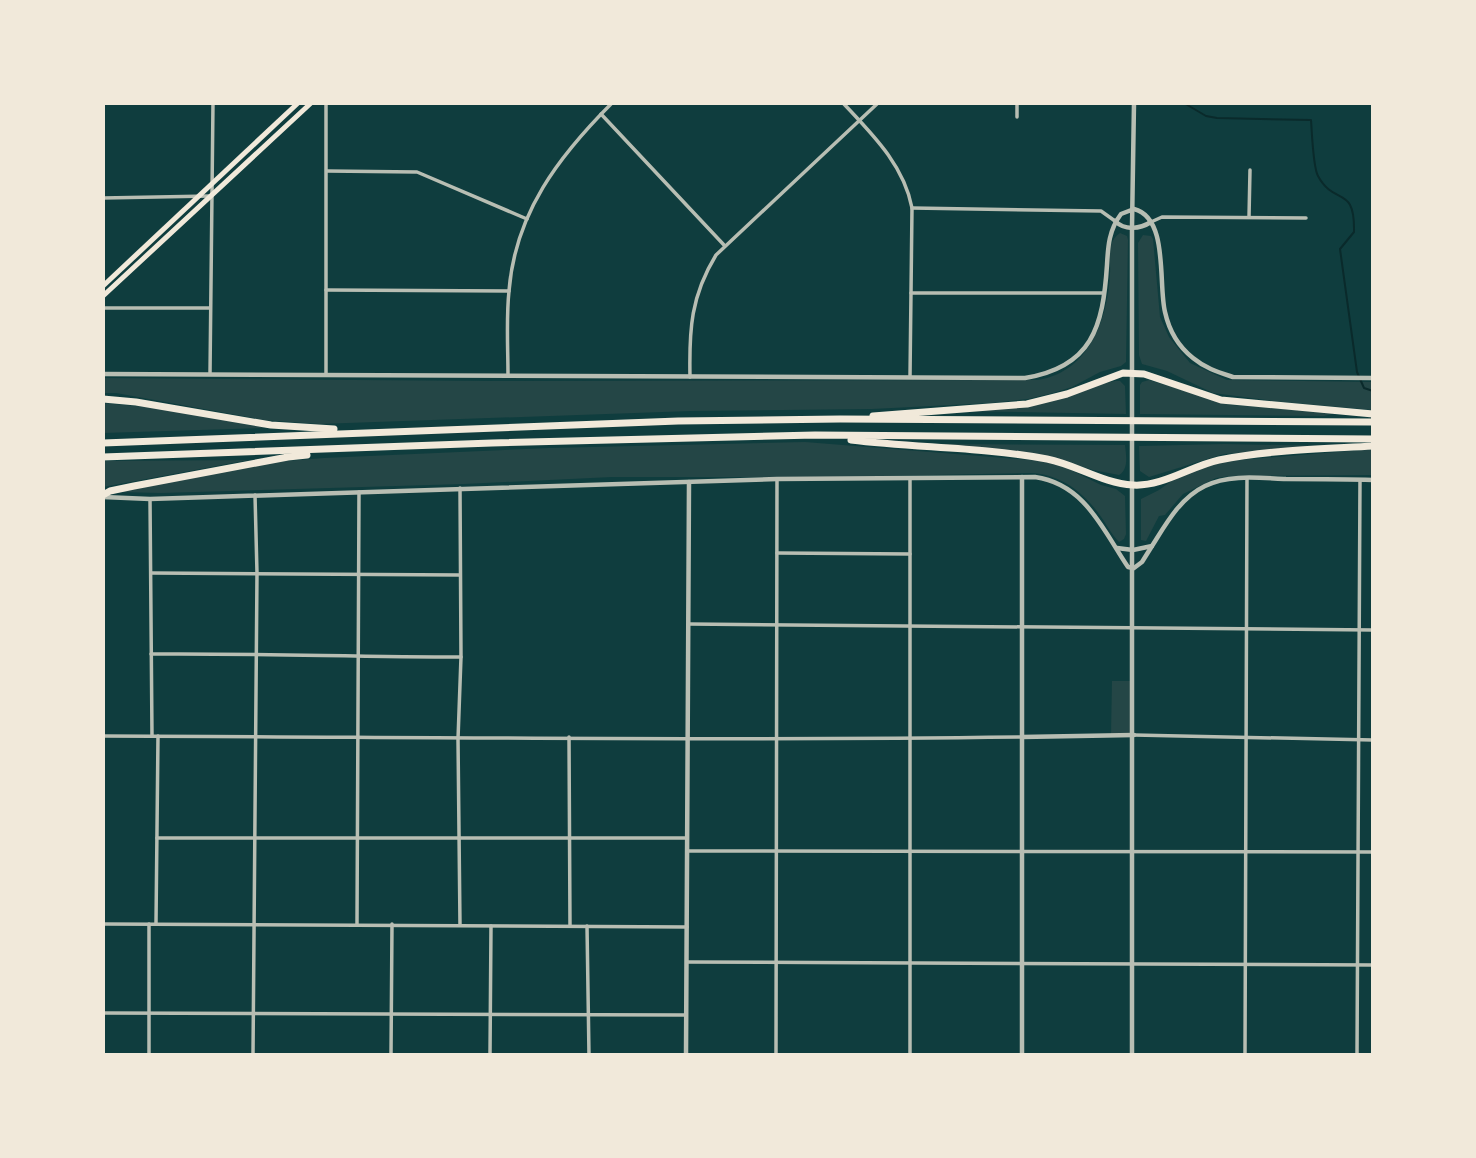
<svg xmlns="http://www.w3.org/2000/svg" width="1476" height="1158" font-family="'Alegreya Sans',sans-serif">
  <rect width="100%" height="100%" fill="#0f3d3e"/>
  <!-- green -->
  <g fill="#244646">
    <path d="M1120,233l7,3 1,4 -2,122 -5,4 -21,6 -28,15 -19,6 -25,6 -37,4 -119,6 -181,2 -372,13 -55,-4 -148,-27h-13v-15l391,3 544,-1c51,-8 70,-61 72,-107 1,-14 -4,-31 10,-40z"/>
    <polygon points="1143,235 1151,236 1153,239 1160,317 1169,337 1190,363 1227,380 1373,382 1373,410 1282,402 1213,393 1167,371 1142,364 1139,355 1138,243"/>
    <polygon points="1149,380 1231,405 1336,413 1324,416 1140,414 1140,385 1142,382"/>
    <polygon points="1115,381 1120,381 1125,386 1126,414 955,411 993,409"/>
    <polygon points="103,403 168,409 265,428 103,433"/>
    <path d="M805,442l238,19 24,7 34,17 15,4 9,7 1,38 -2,5 -5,3c-8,-8 -13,-19 -20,-28 -16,-22 -37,-38 -65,-41l-197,4h-225l-148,7 -303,9 -43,-1 155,-30 51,-4 225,-10z"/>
    <path d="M931,444l194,1c1,10 4,24 -6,30l-26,-5 -36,-11z"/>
    <polygon points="1224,444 1331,446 1224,454 1149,477 1140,471 1139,446"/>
    <polygon points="1373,449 1373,475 1230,476 1216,478 1183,494 1165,515 1159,516 1146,541 1141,540 1141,499 1159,490 1181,474 1227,461"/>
    <polygon points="249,460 103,487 103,461"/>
    <polygon points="1112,681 1130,681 1130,734 1111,734"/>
  </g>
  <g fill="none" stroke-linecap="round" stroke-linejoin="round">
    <!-- stream -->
    <path stroke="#0a2a2b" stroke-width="2" d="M1184,103l22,13 11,2 94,2c1,13 2,47 7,56 17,31 37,8 36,56l-14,17 17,123 7,16 9,3"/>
    <!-- minor -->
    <g stroke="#b8beb3" stroke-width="3.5">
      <polyline points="326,103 326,375"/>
      <path d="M843,103c29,31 61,62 69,105l-2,169"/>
      <polyline points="601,114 724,245"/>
      <polyline points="1017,117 1017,103"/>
      <polyline points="327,171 417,172 527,219"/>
      <polyline points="103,198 210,196"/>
      <polyline points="912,208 1101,211 1115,221"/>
      <polyline points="1249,217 1250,170"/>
      <polyline points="1151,222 1162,217 1306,218"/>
      <polyline points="326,290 509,291"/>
      <polyline points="911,293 1104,293"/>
      <polyline points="103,308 209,308"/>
      <polyline points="210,374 213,103"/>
      <path d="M508,376c0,-28 -2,-57 1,-85 6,-78 50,-135 103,-188"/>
      <path d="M690,377c-1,-48 1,-81 26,-122l162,-152"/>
      <polyline points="150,499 152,736"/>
      <polyline points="777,553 910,554"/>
      <polyline points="152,573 460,575"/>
      <polyline points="689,624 1373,630"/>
      <path d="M151,654c103,-1 206,3 310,3"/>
      <polyline points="1134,735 1373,740"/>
      <path d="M103,736c306,1 613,5 919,1"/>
      <polyline points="569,737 570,925"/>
      <polyline points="157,838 687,838"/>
      <polyline points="688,851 1373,852"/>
      <polyline points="156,923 158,736"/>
      <polyline points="103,924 687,927"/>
      <polyline points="357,924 359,492"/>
      <polyline points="460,925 458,739 461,657 460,488"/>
      <polyline points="587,926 589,1055"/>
      <polyline points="687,962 1373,965"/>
      <polyline points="103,1013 686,1015"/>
      <polyline points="149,1055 149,924"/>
      <polyline points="253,1055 257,573 255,495"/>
      <polyline points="391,1055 392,924"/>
      <polyline points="490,1055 491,926"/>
      <polyline points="776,1055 777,479"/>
      <polyline points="910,1055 910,480"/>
      <polyline points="1245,1055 1247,478"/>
      <polyline points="1357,1055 1360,480"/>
    </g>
    <!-- tertiary -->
    <g stroke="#b8beb3" stroke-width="4.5">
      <path d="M1115,221c10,10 25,8 36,1"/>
      <path d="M103,374l922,4c67,-11 78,-51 82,-113 1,-19 2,-35 14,-51l13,-5c35,9 24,75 31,103 4,18 14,35 28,46 12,10 25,14 40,19l140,1"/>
      <path d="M103,497l47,2 627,-20 258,-2c50,7 68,53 93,90l5,1"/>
      <path d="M1117,548l16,2 19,-4c14,-22 28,-48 53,-60 24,-12 55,-8 81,-7 29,0 58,0 87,1"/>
      <polyline points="1134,568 1142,562 1152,546"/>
      <polyline points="1022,737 1134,735"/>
      <polyline points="686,1055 689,482"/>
      <polyline points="1022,1055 1022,477"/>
      <polyline points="1132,1055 1132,227 1134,103"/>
    </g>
    <!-- secondary -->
    <g stroke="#f1e9da" stroke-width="5">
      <polyline points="103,286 298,103"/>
      <polyline points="103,296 311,103"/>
    </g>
    <!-- motorway -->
    <g stroke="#f1e9da" stroke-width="7">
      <polyline points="103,399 136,402 271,425 334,429"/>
      <polyline points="873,416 1027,404 1067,394 1123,373 1144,374 1221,400 1373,414"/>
      <path d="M851,440c65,8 132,7 196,19 30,6 55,24 86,26 29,2 58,-19 86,-25 50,-10 103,-11 154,-14"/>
      <polyline points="103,443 678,421 840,419 1373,422"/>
      <polyline points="103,457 492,443 815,435 1373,439"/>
      <polyline points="103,495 110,491 134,486 288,457 307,455"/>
    </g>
  </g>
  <!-- border -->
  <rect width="1476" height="1158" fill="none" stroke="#f1e9da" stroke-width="210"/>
</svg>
